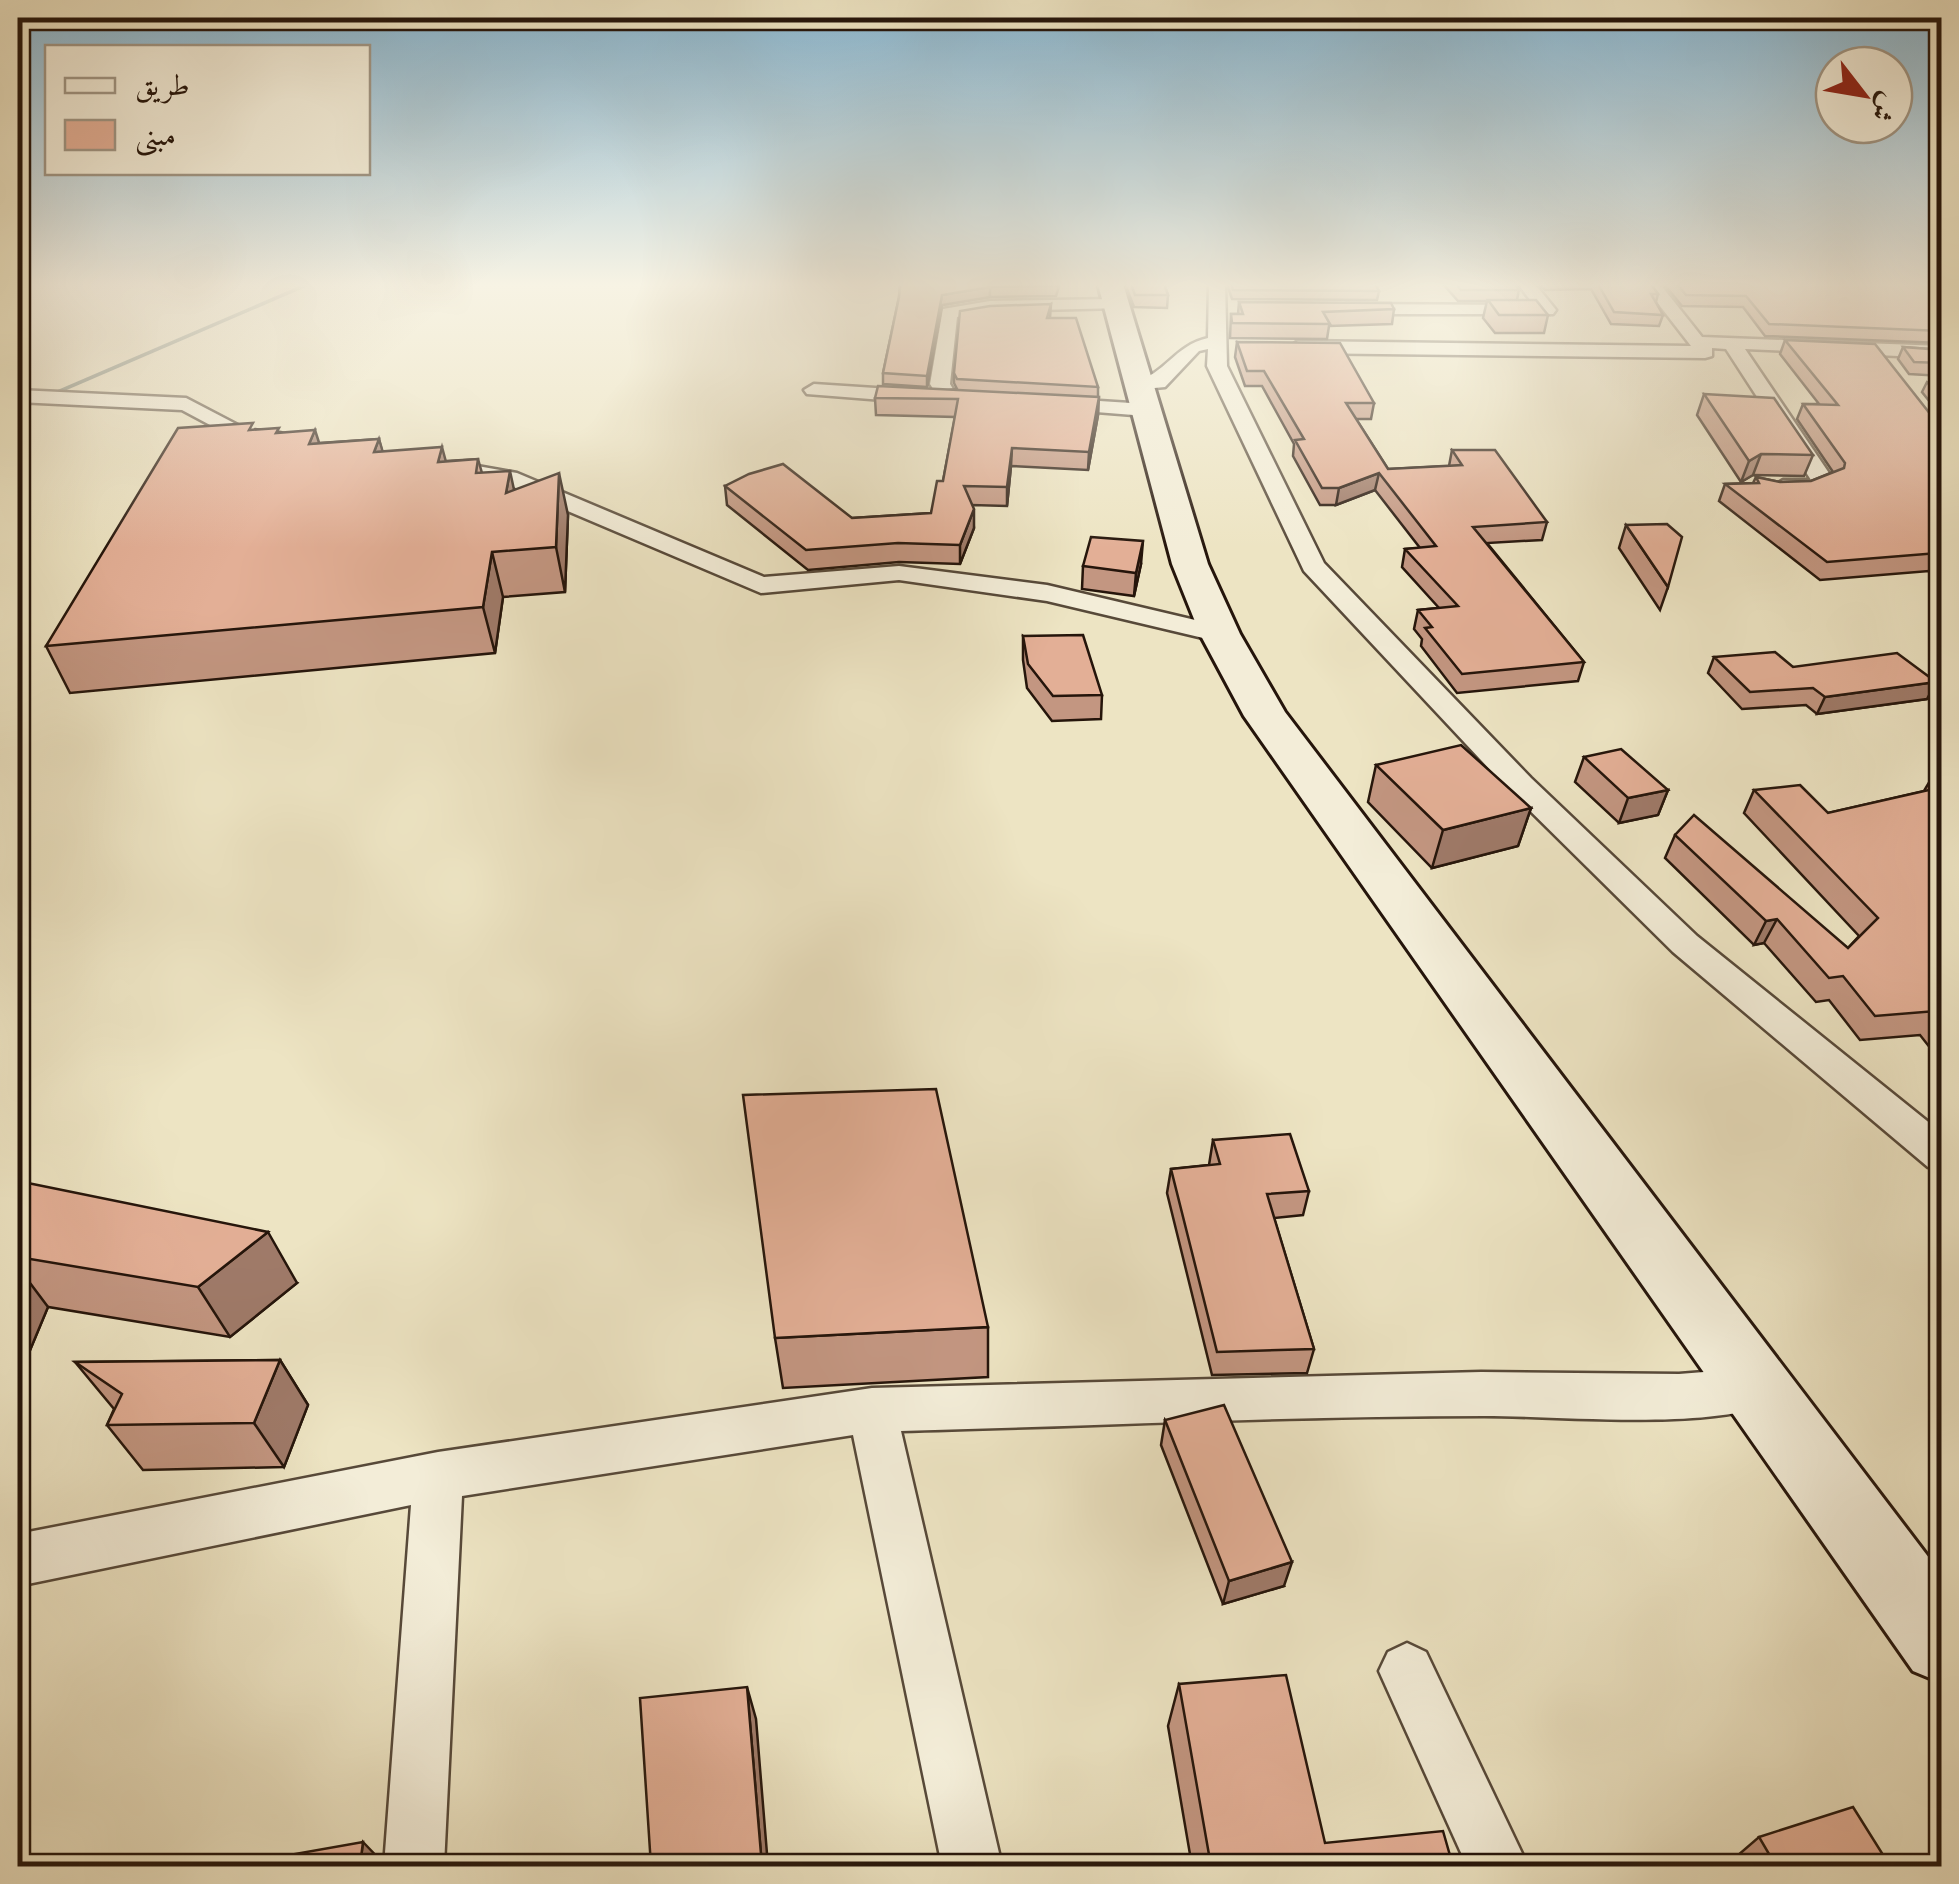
<svg xmlns="http://www.w3.org/2000/svg" width="1959" height="1884" font-family="'IM FELL French Canon',Amiri,serif">
  <rect width="100%" height="100%" fill="#ede4c3"/>
  <filter id="stains"><feTurbulence type="fractalNoise" baseFrequency=".002" numOctaves="4"/><feColorMatrix values="0 0 0 0 .2 0 0 0 0 .09 0 0 0 0 .02 0 0 0 .5 -.17"/></filter>
  <radialGradient id="worn" r=".72"><stop offset=".6" stop-color="#630" stop-opacity="0"/><stop offset="1" stop-color="#630" stop-opacity=".3"/></radialGradient>
  <g fill="none" stroke-linecap="round" stroke-linejoin="round">
    <!-- stream -->
    <polygon fill="#6b7a71" fill-rule="evenodd" points="304,284 313,284 18,411 18,407"/>
    <!-- street casing -->
    <g stroke="#574939" stroke-width="5">
      <g id="street">
        <path d="M1209,284h16l2,82 97,197 207,215 166,158 245,197v39l-14,-5 -255,-215 -164,-162 -205,-219 -97,-205 1,-17 -9,2 -34,36 -32,3v-8c34,-8 40,-36 75,-44z"/>
        <polygon points="1518,284 1535,284 1556,310 1553,314 1346,314 1337,309 1346,304 1534,305"/>
        <path d="M1643,284h17l42,53 240,9v12l-197,-9 90,133c-14,15 -47,19 -63,5l11,-7h28l-85,-131 -14,-1v8l-7,2 -407,-5 -9,-6 9,-6 393,5z"/>
        <polygon points="1116,299 1125,304 1122,308 990,311 957,317 950,384 959,399 956,403 942,403 930,384 943,309 990,301"/>
        <polygon points="814,384 921,391 931,397 921,403 807,394 804,390"/>
        <polygon points="18,390 186,398 276,445 273,450 257,450 182,410 18,402"/>
        <polygon points="1053,398 1146,404 1156,410 1146,416 1046,408 1046,400"/>
        <polygon points="466,464 517,473 764,577 899,566 1047,585 1229,628 1233,634 1220,642 1047,601 899,580 761,593 504,484 458,476 455,471 458,466"/>
        <path d="M1754,1368l17,6 7,15 -7,15c-70,26 -209,12 -287,12 -194,0 -389,10 -583,15l101,435h-60l-89,-431 -391,61 -18,370h-60l27,-361 -393,81v-52l420,-82 434,-64 609,-16 198,2z"/>
        <polygon points="1407,1643 1426,1652 1528,1866 1467,1866 1379,1671 1388,1652"/>
      </g>
    </g>
    <!-- secondary casing -->
    <g stroke="#25150b" stroke-width="6">
      <polygon id="secondary" points="1098,284 1123,284 1208,564 1240,634 1285,712 1942,1575 1942,1683 1913,1671 1244,716 1200,634 1172,564"/>
    </g>
    <!-- street -->
    <use href="#street" fill="#f3edd8" fill-rule="evenodd"/>
    <!-- secondary -->
    <use href="#secondary" fill="#f3edd8" fill-rule="evenodd"/>
  </g>
  <!-- wall -->
  <g fill="#c39681" stroke="#25150b" stroke-width="2.5">
    <polygon points="900,284 1060,284 1056,296 990,297 942,305 927,387 883,384 883,373 899,297"/>
    <polygon points="1125,284 1164,284 1168,295 1167,308 1134,307"/>
    <polygon points="1227,284 1375,284 1379,291 1377,300 1232,299"/>
    <polygon points="1443,284 1520,284 1517,300 1548,315 1544,333 1495,333 1483,318 1487,301 1458,301"/>
    <polygon points="1539,284 1651,284 1658,294 1656,302 1663,315 1659,326 1611,324 1591,289 1545,290"/>
    <polygon points="1664,284 1942,284 1942,343 1765,336 1743,307 1682,306"/>
    <polygon points="1239,302 1394,309 1392,324 1329,326 1327,339 1230,338 1231,314 1238,314"/>
    <polygon points="1051,304 1050,318 1098,387 1098,415 1088,470 1011,466 1007,506 972,505 974,528 960,564 899,562 808,570 727,505 725,486 852,518 931,513 943,481 955,417 876,415 875,398 957,389 954,383 954,373"/>
    <polygon points="1785,340 1942,429 1942,579 1929,571 1820,580 1719,501 1725,484 1753,483 1756,477 1780,482 1811,481 1833,472 1797,419 1803,404 1819,404 1780,354"/>
    <polygon points="1237,342 1374,403 1371,419 1356,419 1388,469 1449,466 1452,450 1547,522 1542,540 1487,543 1584,662 1578,681 1457,693 1421,646 1422,639 1414,629 1418,610 1439,608 1402,567 1405,549 1420,548 1375,490 1336,505 1320,505 1293,456 1294,444 1262,386 1245,386 1235,357"/>
    <polygon points="1903,347 1942,350 1942,376 1909,374 1898,359"/>
    <polygon points="1927,382 1942,392 1942,417 1922,392"/>
    <polygon points="1704,394 1813,455 1804,476 1753,475 1741,482 1697,415"/>
    <polygon points="255,429 281,432 319,443 379,439 382,451 446,461 478,459 482,473 568,515 565,592 503,597 495,653 70,693 46,646"/>
    <polygon points="1626,525 1668,587 1660,610 1619,548"/>
    <polygon points="1141,564 1134,596 1082,589 1083,566"/>
    <polygon points="1023,636 1102,695 1101,719 1052,721 1027,688 1023,660"/>
    <polygon points="1714,657 1793,667 1927,699 1817,714 1806,705 1742,709 1708,673"/>
    <polygon points="1584,757 1668,790 1658,815 1619,823 1575,782"/>
    <polygon points="1376,765 1531,808 1518,846 1432,868 1368,802"/>
    <polygon points="1937,769 1942,769 1942,1063 1920,1035 1860,1040 1829,1000 1816,1002 1764,943 1754,945 1665,858 1675,835 1848,948 1859,936 1744,813 1754,790 1828,813 1924,791"/>
    <polygon points="1213,1140 1309,1191 1303,1215 1274,1218 1314,1349 1307,1373 1212,1375 1167,1193 1171,1169 1209,1165"/>
    <polygon points="18,1181 297,1283 230,1337 48,1307 18,1379"/>
    <polygon points="988,1327 988,1377 783,1388 775,1338"/>
    <polygon points="280,1360 308,1405 284,1467 143,1470 107,1425 114,1409 75,1362"/>
    <polygon points="1165,1420 1284,1586 1223,1604 1161,1445"/>
    <polygon points="1179,1684 1325,1843 1453,1866 1192,1866 1168,1726"/>
    <polygon points="1759,1837 1890,1866 1743,1866 1737,1856"/>
  </g>
  <!-- shaded-wall -->
  <g fill="#9f7a69" stroke="#25150b" stroke-width="2.5">
    <polygon points="990,287 990,297 942,305 927,387 927,376 942,295"/>
    <polygon points="1099,397 1098,415 1088,470 1089,452"/>
    <polygon points="315,430 328,471 309,444"/>
    <polygon points="379,439 391,480 374,452"/>
    <polygon points="442,447 453,488 438,462"/>
    <polygon points="1012,448 1011,466 1007,506 1007,487"/>
    <polygon points="1761,454 1753,475 1741,482 1749,461"/>
    <polygon points="510,471 519,513 506,493"/>
    <polygon points="559,473 568,515 565,592 556,547"/>
    <polygon points="1379,473 1375,490 1336,505 1339,488"/>
    <polygon points="974,509 974,528 960,564 960,545"/>
    <polygon points="1143,541 1141,564 1134,596 1136,573"/>
    <polygon points="492,552 503,597 495,653 483,607"/>
    <polygon points="1936,682 1927,699 1817,714 1825,697"/>
    <polygon points="1668,790 1658,815 1619,823 1628,798"/>
    <polygon points="1531,808 1518,846 1432,868 1443,830"/>
    <polygon points="1777,919 1764,943 1754,945 1766,921"/>
    <polygon points="268,1232 297,1283 230,1337 198,1287"/>
    <polygon points="18,1267 48,1307 18,1379"/>
    <polygon points="280,1360 308,1405 284,1467 254,1423"/>
    <polygon points="1292,1562 1284,1586 1223,1604 1229,1581"/>
    <polygon points="747,1687 756,1719 768,1866 762,1866"/>
    <polygon points="363,1842 386,1866 360,1866"/>
  </g>
  <!-- building -->
  <g fill="#e3af96" stroke="#25150b" stroke-width="2.5">
    <polygon points="900,284 1057,284 1057,286 990,287 942,295 927,376 883,373 899,297"/>
    <polygon points="1131,284 1164,284 1168,295 1135,295"/>
    <polygon points="1231,284 1375,284 1379,291 1233,290"/>
    <polygon points="1456,284 1515,284 1519,290 1461,290"/>
    <polygon points="1598,284 1651,284 1658,294 1651,294 1663,315 1614,312"/>
    <polygon points="1677,284 1942,284 1942,331 1769,324 1746,296 1686,295"/>
    <polygon points="1488,300 1536,300 1548,315 1499,315"/>
    <polygon points="1239,302 1391,303 1394,309 1323,312 1330,324 1232,323 1231,314 1243,314"/>
    <polygon points="1051,304 1047,318 1076,318 1098,387 957,379 954,373 960,311 990,306"/>
    <polygon points="1785,340 1875,344 1942,429 1942,555 1938,553 1827,562 1725,484 1759,483 1756,477 1780,482 1811,481 1844,468 1845,463 1803,404 1838,405"/>
    <polygon points="1237,342 1340,343 1374,403 1346,403 1388,469 1462,465 1452,450 1495,450 1547,522 1473,527 1584,662 1462,674 1425,628 1432,627 1418,610 1458,606 1405,549 1436,546 1379,473 1339,488 1322,488 1295,440 1304,439 1264,371 1247,371"/>
    <polygon points="1903,347 1942,350 1942,363 1914,362"/>
    <polygon points="1927,382 1942,392 1942,401"/>
    <polygon points="878,386 1099,397 1089,452 1012,448 1007,487 964,486 974,509 960,545 898,543 806,550 725,486 749,474 783,464 852,518 931,513 937,481 943,481 958,399 875,398"/>
    <polygon points="1704,394 1774,398 1813,455 1761,454 1749,461"/>
    <polygon points="253,423 249,430 279,428 276,433 315,430 309,444 379,439 374,452 442,447 438,462 478,459 476,473 510,471 506,493 559,473 556,547 492,552 483,607 46,646 178,428"/>
    <polygon points="1667,524 1682,537 1668,587 1626,525"/>
    <polygon points="1091,537 1143,541 1136,573 1083,566"/>
    <polygon points="1083,635 1102,695 1053,696 1028,664 1023,636"/>
    <polygon points="1775,652 1793,667 1897,653 1936,682 1825,697 1813,688 1750,692 1714,657"/>
    <polygon points="1461,745 1531,808 1443,830 1376,765"/>
    <polygon points="1621,749 1668,790 1628,798 1584,757"/>
    <polygon points="1800,785 1828,813 1942,787 1942,1018 1936,1011 1875,1016 1843,976 1829,978 1777,919 1766,921 1675,835 1694,815 1848,948 1878,918 1754,790"/>
    <polygon points="936,1089 988,1327 775,1338 743,1095"/>
    <polygon points="1290,1134 1309,1191 1267,1194 1314,1349 1217,1352 1171,1169 1220,1164 1213,1140"/>
    <polygon points="18,1181 268,1232 198,1287 18,1257"/>
    <polygon points="280,1360 254,1423 107,1425 122,1394 75,1362"/>
    <polygon points="1224,1405 1292,1562 1229,1581 1165,1420"/>
    <polygon points="1286,1675 1325,1843 1443,1831 1453,1866 1211,1866 1179,1684"/>
    <polygon points="747,1687 762,1866 651,1866 640,1698"/>
    <polygon points="1853,1807 1890,1866 1776,1866 1759,1837"/>
    <polygon points="363,1842 360,1866 227,1866"/>
  </g>
  <!-- sky -->
  <linearGradient id="sky" x2="0" y2="1"><stop stop-color="#88b8d4"/><stop offset="0.52" stop-color="#f7f3e4"/><stop offset="1" stop-color="#f7f3e4" stop-opacity="0"/></linearGradient>
  <rect width="1959" height="548" fill="url(#sky)"/>
  <!-- margin -->
  <rect width="1959" height="1884" fill="none" stroke="#ede4c3" stroke-width="60"/>
  <rect x="20" y="20" width="1919" height="1844" fill="none" stroke="#25150b" stroke-width="5"/>
  <rect x="30" y="30" width="1899" height="1824" fill="none" stroke="#25150b" stroke-width="2.5"/>
  <!-- legend -->
  <rect x="45" y="45" width="325" height="130" fill="#f3edd8" stroke="#a19786" stroke-width="2.5"/>
  <rect x="65" y="78" width="50" height="15" fill="#f3edd8" stroke="#a19786" stroke-width="2.5"/>
  <text x="135" y="95" font-size="30" fill="#25150b">طريق</text>
  <rect x="65" y="120" width="50" height="30" fill="#e3af96" stroke="#a19786" stroke-width="2.5"/>
  <text x="135" y="145" font-size="30" fill="#25150b">مبنى</text>
  <!-- north arrow -->
  <g transform="translate(1864 95) rotate(121)"><circle r="48" fill="#f3edd8" stroke="#a19786" stroke-width="2.5"/>
  <path d="M0-8L18 38L0 25L-18 38Z" fill="#8f2418"/>
  <text y="-15" font-size="28" font-weight="bold" text-anchor="middle" fill="#25150b">ش</text>
  </g>
  <rect width="100%" height="100%" filter="url(#stains)"/>
  <rect width="100%" height="100%" fill="url(#worn)"/>
</svg>
